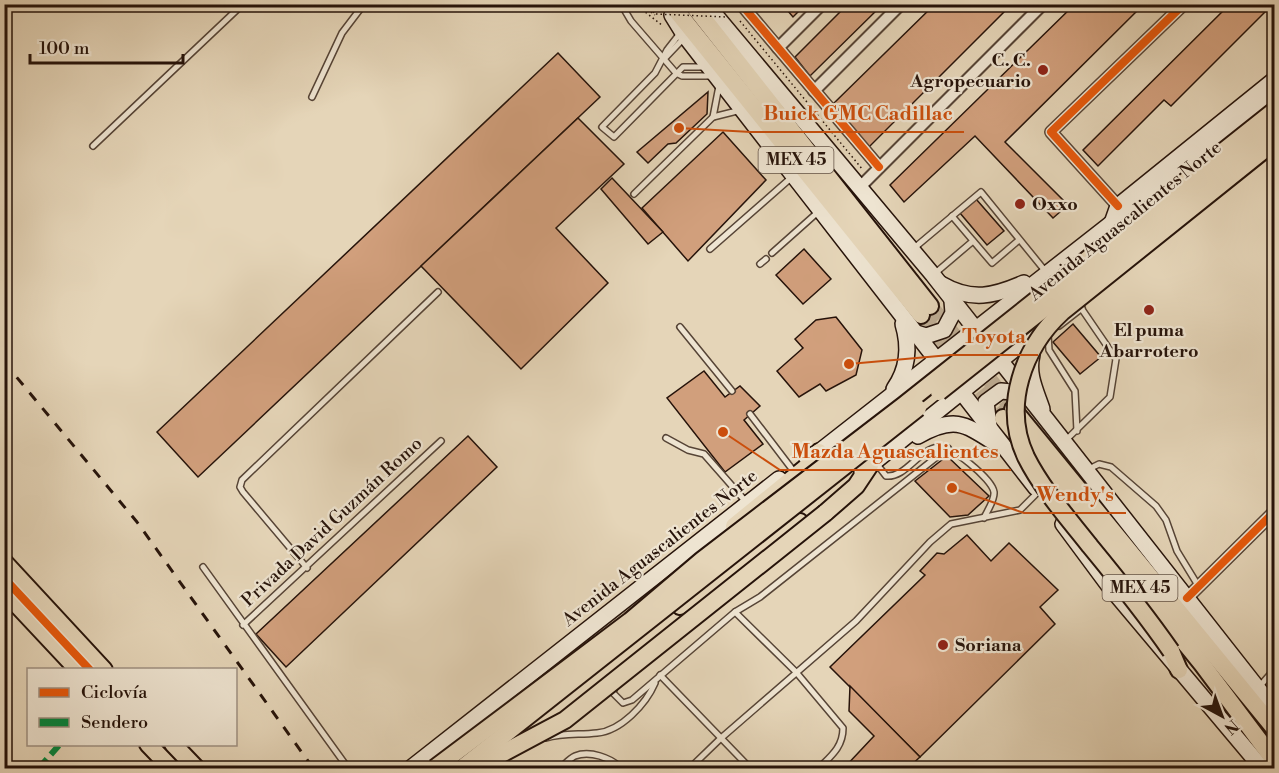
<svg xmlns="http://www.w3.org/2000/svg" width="1279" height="773" font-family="'Libre Bodoni',serif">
  <rect width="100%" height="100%" fill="#e5d5b8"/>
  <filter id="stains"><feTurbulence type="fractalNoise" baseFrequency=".00333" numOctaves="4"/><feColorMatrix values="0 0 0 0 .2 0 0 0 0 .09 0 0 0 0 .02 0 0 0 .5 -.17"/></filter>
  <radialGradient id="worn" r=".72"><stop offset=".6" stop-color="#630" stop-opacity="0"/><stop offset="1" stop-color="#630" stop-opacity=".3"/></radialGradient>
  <!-- building -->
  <g fill="#d19f7c" stroke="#26130a" stroke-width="1.5">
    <polygon points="782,4 806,4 793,17"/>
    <polygon points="848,4 883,4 810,76 795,57"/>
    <polygon points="935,4 1012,4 869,147 833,104"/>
    <polygon points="1075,4 1144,4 1005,142 1068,205 1053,218 975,136 904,202 890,185"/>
    <polygon points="1230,4 1273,4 1171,106 1164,100 1098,166 1083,150"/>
    <polygon points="558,53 600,97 198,477 157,432"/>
    <polygon points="708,92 707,114 676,143 668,144 648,163 637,152"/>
    <polygon points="578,118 624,164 556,228 608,283 521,369 421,266"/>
    <polygon points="723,132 766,180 688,261 642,208"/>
    <polygon points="612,178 663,232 648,244 601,189"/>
    <polygon points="976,199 1004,231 987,245 960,213"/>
    <polygon points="804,249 831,279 803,304 776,275"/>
    <polygon points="836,317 862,350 856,375 826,391 820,384 799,397 777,371 803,348 795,339 816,320"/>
    <polygon points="1073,324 1101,357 1080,374 1053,342"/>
    <polygon points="704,371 725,397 740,386 760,406 744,420 763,444 725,472 667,398"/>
    <polygon points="468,436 497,467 286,667 256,634"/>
    <polygon points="947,456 989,496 968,515 950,517 915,481"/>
    <polygon points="967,535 991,561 1009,543 1058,590 1040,607 1055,624 920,757 830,667 925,575 920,571 937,553 944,554"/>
    <polygon points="850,686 920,757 908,768 844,768 874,736 849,711"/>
    <polygon points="580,762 599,762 605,768 574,768"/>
  </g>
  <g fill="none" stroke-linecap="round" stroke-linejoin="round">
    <!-- primary-tunnel -->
    <g stroke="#bfae95" stroke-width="16" stroke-dasharray="16 8" stroke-linecap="butt">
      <polyline points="930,306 1013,409"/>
      <polyline points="921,315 1003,418"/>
    </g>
    <!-- lane casing -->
    <g stroke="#564436" stroke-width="8">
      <g id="lane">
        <polyline points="621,4 631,21 676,73 682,76 711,76"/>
        <polyline points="681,32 667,50 655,73 602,127 614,137 683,67 704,67"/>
        <polyline points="665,58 684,38"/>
        <polyline points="312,97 342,33 364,4"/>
        <polyline points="713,117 719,86"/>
        <polyline points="93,146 243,4"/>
        <polyline points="634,194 713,117 741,110"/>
        <polyline points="952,216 992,263 1019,240"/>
        <polyline points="710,249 792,177"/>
        <polyline points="913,249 981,192 1046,272"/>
        <polyline points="772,253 818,212"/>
        <polyline points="760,264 766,259"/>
        <polyline points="933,275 973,241"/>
        <polyline points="1059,326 1082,308"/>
        <polyline points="680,327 732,391"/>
        <polyline points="1048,335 1049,350 1075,391 1077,431"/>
        <polyline points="750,414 792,469"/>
        <polyline points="666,438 688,450 704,454 747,503"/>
        <polyline points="1065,441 1110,397 1116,359 1077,302"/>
        <path d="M876,463l10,13c20,2 32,-26 52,-29 13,-2 54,32 56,45 1,8 -7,19 -10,26"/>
        <polyline points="1089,469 1099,464 1111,467 1156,506 1166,520 1177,551 1199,587"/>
        <polyline points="203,567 348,768"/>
        <polyline points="307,568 243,492 240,487 242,480 438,292"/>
        <path d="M735,612l61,60 47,56c0,19 -12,28 -24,40"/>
        <polyline points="243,625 441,441"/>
        <polyline points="660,675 750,768"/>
        <polyline points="615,687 613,693 623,703 632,700 735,612 760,597 948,448"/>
        <polyline points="1259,687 1274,670"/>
        <path d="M546,738c17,-5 33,-3 51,-5 24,-2 49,-29 58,-50"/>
        <path d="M560,768c4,-3 10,-10 15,-12 15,-6 36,2 46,12"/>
        <polyline points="690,768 720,739 856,621 930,542 951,524 1020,510 1038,492"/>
      </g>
    </g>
    <!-- street casing -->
    <g stroke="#564436" stroke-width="14">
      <g id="street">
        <polyline points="741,4 879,167"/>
        <polyline points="4,5 5,4"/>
        <polyline points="778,48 822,4"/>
        <polyline points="814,91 901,4"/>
        <polyline points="860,187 1043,4"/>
        <polyline points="1118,206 1051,132 1184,4"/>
        <polyline points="1187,598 1274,512"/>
      </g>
    </g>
    <!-- secondary casing -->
    <g stroke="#26130a" stroke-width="18">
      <g id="secondary">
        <polyline points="706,4 933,275 1274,709"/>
        <polyline points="672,15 685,36 1036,488"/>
        <polyline points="1112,223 1118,206 1274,80"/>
        <path d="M941,284c31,18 53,12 83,-1"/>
        <polyline points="913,332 926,336 944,330 953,313 952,301"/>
        <path d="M1032,355c-5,19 4,36 10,54"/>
        <path d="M894,389c14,-20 16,-42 9,-65"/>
        <polyline points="989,426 986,402 1001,391 1024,393"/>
        <path d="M918,436c37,-21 47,-12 80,9"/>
        <polyline points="807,458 819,452 1274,96"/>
        <polyline points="862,472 1047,323"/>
        <polyline points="1063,524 1109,586 1262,768"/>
        <polyline points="411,768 779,479"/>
      </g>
    </g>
    <!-- primary casing -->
    <g stroke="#26130a" stroke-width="20">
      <g id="primary">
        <polyline points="671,4 921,315"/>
        <polyline points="692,4 930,306"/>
        <polyline points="1013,409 1274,728"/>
        <polyline points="1003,418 1202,664 1274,760"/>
        <polyline points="825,513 856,486 870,465"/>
        <polyline points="734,526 809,465 819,452"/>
        <polyline points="4,562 104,670"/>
        <polyline points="4,591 78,670"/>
        <polyline points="680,606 784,527 800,522"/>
        <polyline points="1171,651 1179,670"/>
        <polyline points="148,744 171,768"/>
        <polyline points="173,744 196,768"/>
      </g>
    </g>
    <!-- path -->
    <g stroke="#26130a" stroke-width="1.5" stroke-dasharray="1.5 3" stroke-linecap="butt">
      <polyline points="635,4 663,26"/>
      <polyline points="640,4 655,15"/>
      <polyline points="642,4 656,14"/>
      <polyline points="740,21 863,170"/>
    </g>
    <!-- lane -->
    <use href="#lane" stroke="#eee4d1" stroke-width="5"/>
    <!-- street -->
    <use href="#street" stroke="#eee4d1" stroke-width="10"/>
    <!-- secondary -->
    <use href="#secondary" stroke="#eee4d1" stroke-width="15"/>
    <!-- primary -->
    <use href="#primary" stroke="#e5d5b8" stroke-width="16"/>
    <!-- rail -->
    <polyline stroke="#26130a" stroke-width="3" stroke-dasharray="10 10" stroke-linecap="butt" points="4,362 137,522 313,768"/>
    <!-- primary-bridge casing -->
    <g stroke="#26130a" stroke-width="20" stroke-linecap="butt">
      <g id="primary-bridge">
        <polyline points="939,392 1274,126"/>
        <path d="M1171,651c-25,-36 -53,-71 -81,-105 -22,-28 -48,-57 -64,-89 -24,-51 -3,-109 36,-145l212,-170"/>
        <polyline points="435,768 630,621 702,560 904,405 1274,111"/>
        <polyline points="462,768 918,408"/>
        <polyline points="475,768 565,720 825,513"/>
      </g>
    </g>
    <!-- path-bridge -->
    <polyline stroke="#26130a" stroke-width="1.5" stroke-dasharray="1.5 3" stroke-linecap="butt" points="656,14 727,17"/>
    <!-- primary-bridge -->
    <use href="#primary-bridge" stroke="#e5d5b8" stroke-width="16"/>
    <!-- quiet -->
    <polyline stroke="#00873e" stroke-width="6" stroke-dasharray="12 6" stroke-linecap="butt" points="39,768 60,744"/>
    <!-- cycleway casing -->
    <g stroke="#eee4d1" stroke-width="11">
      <g id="cycleway">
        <polyline points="741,4 879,167"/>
        <polyline points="1118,206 1051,132 1184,4"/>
        <polyline points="4,578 90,670"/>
        <polyline points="1187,598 1274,512"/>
      </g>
    </g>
    <!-- cycleway -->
    <use href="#cycleway" stroke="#e8590c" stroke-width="8"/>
  </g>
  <!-- markers -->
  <g fill="#8f2418" stroke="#eee4d1" stroke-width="2">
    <circle cx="1043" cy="70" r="6"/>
    <circle cx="1020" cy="204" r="6"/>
    <circle cx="1149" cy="310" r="6"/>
    <circle cx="943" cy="645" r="6"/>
  </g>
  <g text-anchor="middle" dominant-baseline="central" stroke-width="4.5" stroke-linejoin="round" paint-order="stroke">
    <!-- shield labels -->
    <g fill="#eee4d1" stroke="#625246" stroke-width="1.5">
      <rect x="758.5" y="147" width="75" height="26" rx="4.5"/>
      <rect x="1102.5" y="575" width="75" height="26" rx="4.5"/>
    </g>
    <g font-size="16" font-weight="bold" fill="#26130a">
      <text x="796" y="160">MEX 45</text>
      <text x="1140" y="588">MEX 45</text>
    </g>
    <!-- poi labels -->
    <g font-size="18" font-weight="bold" fill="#26130a" stroke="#eee4d1" text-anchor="start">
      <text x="1031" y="60" text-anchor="end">C. C.<tspan x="1031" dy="21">Agropecuario</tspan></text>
      <text x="1032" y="204">Oxxo</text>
      <text x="1149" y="330" text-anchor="middle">El puma<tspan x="1149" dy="21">Abarrotero</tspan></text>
      <text x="955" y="645">Soriana</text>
    </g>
    <!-- street labels -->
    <g font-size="18" fill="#26130a" stroke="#eee4d1">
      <text transform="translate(1125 221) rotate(-39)">Avenida Aguascalientes Norte</text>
      <text transform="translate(332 522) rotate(-43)">Privada David Guzmán Romo</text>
      <text transform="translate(660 548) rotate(-38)">Avenida Aguascalientes Norte</text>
    </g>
  </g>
  <!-- callouts -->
  <path fill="none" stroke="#cb4e0c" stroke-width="2" d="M679 128L751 132H964M849 364L950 355H1038M723 432L780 470H1011M952 488L1024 513H1126"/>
  <g fill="#cb4e0c" stroke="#eee4d1" stroke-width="2">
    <circle cx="679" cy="128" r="6"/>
    <circle cx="849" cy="364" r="6"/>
    <circle cx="723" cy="432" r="6"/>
    <circle cx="952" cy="488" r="6"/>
  </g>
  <g font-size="20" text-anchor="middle" font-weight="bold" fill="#cb4e0c" stroke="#eee4d1" stroke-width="4.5" stroke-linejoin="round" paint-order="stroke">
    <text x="858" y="120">Buick GMC Cadillac</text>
    <text x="994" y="343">Toyota</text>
    <text x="895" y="458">Mazda Aguascalientes</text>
    <text x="1075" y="501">Wendy's</text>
  </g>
  <!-- margin -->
  <rect width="1279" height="773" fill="none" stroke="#e5d5b8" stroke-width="24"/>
  <rect x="6" y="6" width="1267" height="761" fill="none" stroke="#26130a" stroke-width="3"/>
  <rect x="12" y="12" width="1255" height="749" fill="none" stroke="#26130a" stroke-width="1.5"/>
  <!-- legend -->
  <rect x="27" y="668" width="210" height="78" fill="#eee4d1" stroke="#9e9081" stroke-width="1.5"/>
  <rect x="39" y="688" width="30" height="9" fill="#e8590c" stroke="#9e9081" stroke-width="1.5"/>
  <text x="81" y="698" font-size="18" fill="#26130a">Ciclovía</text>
  <rect x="39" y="718" width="30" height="9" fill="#00873e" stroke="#9e9081" stroke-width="1.5"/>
  <text x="81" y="728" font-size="18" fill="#26130a">Sendero</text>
  <!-- north arrow -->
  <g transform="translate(1222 716) rotate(139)" stroke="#eee4d1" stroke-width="4.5" paint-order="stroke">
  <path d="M0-4.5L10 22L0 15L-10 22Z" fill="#26130a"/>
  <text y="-9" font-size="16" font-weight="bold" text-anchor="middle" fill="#26130a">N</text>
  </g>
  <!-- scale -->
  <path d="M30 54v9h153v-9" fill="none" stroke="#26130a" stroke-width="3"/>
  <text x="39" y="54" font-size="18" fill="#26130a" stroke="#eee4d1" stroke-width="4.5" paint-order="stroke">100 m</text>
  <rect width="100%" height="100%" filter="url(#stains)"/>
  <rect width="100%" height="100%" fill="url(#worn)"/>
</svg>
